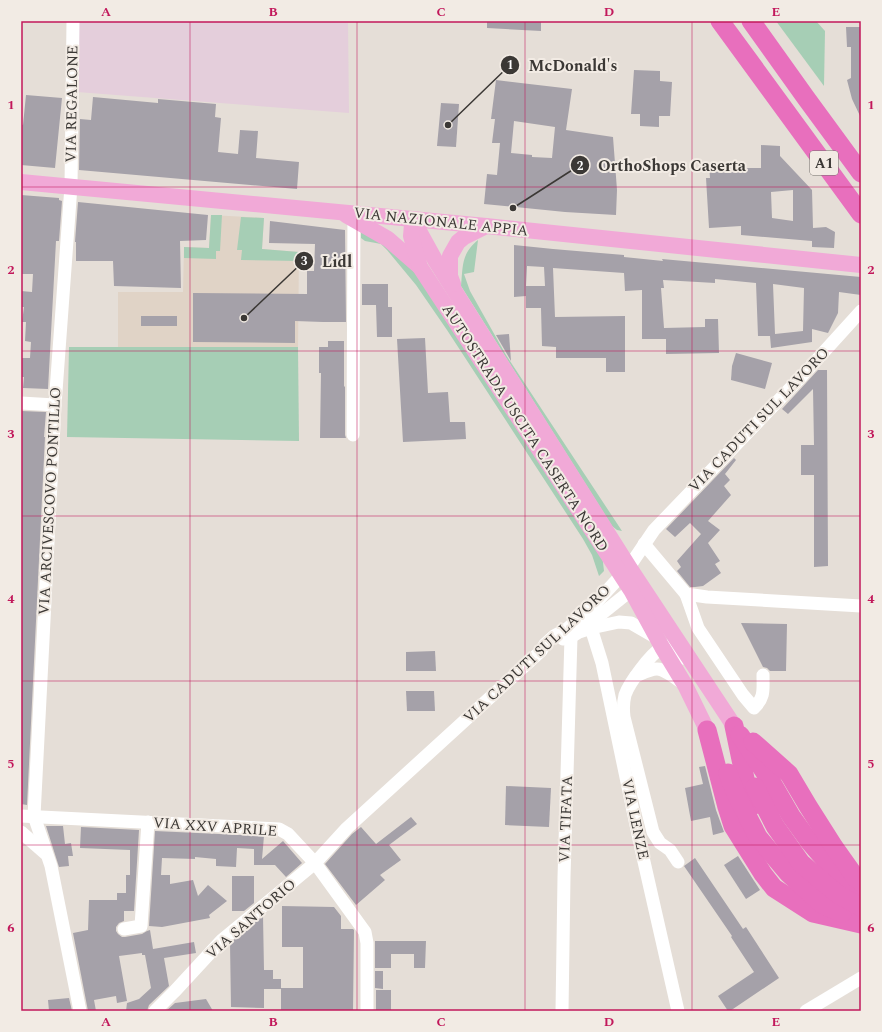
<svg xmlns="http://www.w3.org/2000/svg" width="882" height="1032" font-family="Spectral,serif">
  <rect width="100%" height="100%" fill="#e5ded7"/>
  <!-- built -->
  <polygon fill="#e0d3c6" points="211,215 264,218 262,249 299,252 298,347 118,347 118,292 183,292 184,247 209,248"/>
  <!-- industrial -->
  <polygon fill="#e4cedb" points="79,21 333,21 333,22 348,23 349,113 77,92"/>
  <!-- green -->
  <g fill="#a6ceb5">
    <polygon points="776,21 816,21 825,31 824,86"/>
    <polygon points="211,215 222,215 220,251 216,251 216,259 184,258 184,247 209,248"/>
    <polygon points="241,217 264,218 262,249 299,252 299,261 241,260 242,250 237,250"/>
    <polygon points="361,231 383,241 416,273 602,554 604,571 599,576 592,555 583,539 447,330 416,285 387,250 381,244 365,241 361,238"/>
    <path d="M478,240l-4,32 -10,2 6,17 36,64 116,176 -5,-1 -5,-4 -151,-240c2,-20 0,-32 17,-46z"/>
    <polygon points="69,347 298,347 299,441 67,437"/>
  </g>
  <!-- building -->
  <g fill="#a5a1a9" fill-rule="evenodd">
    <polygon points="487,21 541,21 541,31 487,28"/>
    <polygon points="846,27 861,27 861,118 852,99 847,80 851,78 851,47 847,47"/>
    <polygon points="634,70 660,71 660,81 672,82 670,116 659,116 659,127 640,126 640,114 631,114"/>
    <path d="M496,80l76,9 -6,41 47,7 4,53 -1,25 -51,-3 -81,-8 3,-30 10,1 3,-32h-8l3,-24h-4zM514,121l41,6 -3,31 -20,-1v-2l-21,-2z"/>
    <polygon points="26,95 62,98 55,168 21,165 21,124 23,125"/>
    <polygon points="93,97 158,103 158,99 216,104 215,117 221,118 218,152 238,154 240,130 258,131 256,158 299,162 297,189 79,170 80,119 91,120"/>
    <polygon points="441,103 459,104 456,147 437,146"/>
    <path d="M761,145l19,1v10l32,34 1,38 13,-1 9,5 -1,16 -22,-1v-6l-71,-6v-9l-32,2 -3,-50h4l-1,-14 28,-2v6h24zM793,190v31l-21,-3 -1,-26z"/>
    <polygon points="21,195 59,198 59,200 62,201 59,241 56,241 48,389 23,388 24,377 21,377 21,358 30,358 31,342 25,341 26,322 22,322 24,307 21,307 21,291 32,292 33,274 21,274"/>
    <polygon points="78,202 208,215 206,240 180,241 181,288 114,286 113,261 76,261 76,242 75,242"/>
    <polygon points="270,221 345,230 346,322 323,322 295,321 295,343 193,342 193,293 307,294 307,271 314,271 315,244 269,243"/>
    <path d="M514,245l39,4 71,6v2l39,4 -1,-2 199,18v18l-22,-3 -1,21 -10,20 -16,-4v13l-41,6 -1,-12h-12l-2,-53 -41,-4v4l-52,-3 1,8h-3l3,40 41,-1v-8h13l1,34 -53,1v-15h-24v-49l-17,1 -1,-18 -71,-5 2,49 70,-1v56h-19v-14h-50v-11l-14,-1 -1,-38h-15v-12l-12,1zM527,266l17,1 1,19h-19zM773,284l31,4 -1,43 -28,3z"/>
    <polygon points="362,284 388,284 388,307 392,307 392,337 377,337 376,305 362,305"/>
    <rect x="141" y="316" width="36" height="10"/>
    <polygon points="509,334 511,361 496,335"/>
    <polygon points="425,338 428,393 448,392 450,422 465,422 466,439 403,442 397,339"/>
    <polygon points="328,341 344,341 344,386 345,387 345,435 346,438 320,438 321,373 319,373 319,347 328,347"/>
    <polygon points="736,353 772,363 765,389 731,380 732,366"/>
    <polygon points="818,370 827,370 828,566 814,567 814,475 801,475 801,445 814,445 813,389 788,414 782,409"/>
    <polygon points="21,411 46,412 44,437 45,437 27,805 21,804 21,529 22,507 21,507"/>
    <polygon points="734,458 736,460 725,474 730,480 724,486 731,495 708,521 720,530 708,543 720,561 715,564 721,573 703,586 695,587 690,587 677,571 681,567 677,561 701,534 690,523 675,537 666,529"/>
    <polygon points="741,623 787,624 786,671 770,671 767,668 763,667"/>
    <polygon points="435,651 436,671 406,671 406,652"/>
    <polygon points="406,691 434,691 435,711 407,711"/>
    <polygon points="705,766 716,810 724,832 713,835 710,817 691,821 685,788 703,784 699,767"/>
    <polygon points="506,786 551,788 549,827 505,825"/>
    <polygon points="411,817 417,824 389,845 401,860 380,875 385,880 356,905 325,864 352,834 361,827 376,844"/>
    <polygon points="46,826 63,826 65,844 71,843 73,856 68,856 69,866 59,867"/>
    <polygon points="81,827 139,830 134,911 124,911 124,921 119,923 116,927 116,931 118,934 122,937 125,937 142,934 147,931 150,930 153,949 194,942 196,953 164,958 169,986 149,1005 147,1011 126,1011 127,1003 139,999 151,988 145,955 142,955 142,953 119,956 127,1001 117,1003 116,996 94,1000 96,1011 88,1011 73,933 88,930 89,900 117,900 117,893 126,893 126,875 130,875 130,850 80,848"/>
    <polygon points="155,831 264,836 262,859 283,841 302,863 286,877 275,865 254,865 254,849 237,848 236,867 216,866 216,859 195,857 195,859 162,858 161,875 170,875 170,884 193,880 198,896 208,885 227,901 209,915 210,918 162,927 149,926"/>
    <polygon points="738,856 760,890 746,899 724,865"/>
    <polygon points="695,858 743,929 746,927 779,978 730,1011 728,1011 718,996 754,972 731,937 732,936 684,866"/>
    <polygon points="232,876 254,876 254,903 244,911 232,911"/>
    <polygon points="282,906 334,907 341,916 341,929 353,929 354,930 353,1011 281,1011 281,988 303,988 303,947 282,947"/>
    <polygon points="263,916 264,970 273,970 273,979 281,979 281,989 264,989 264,1008 231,1007 230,943"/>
    <polygon points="375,941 426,941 425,968 414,968 414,954 391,954 391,968 375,968"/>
    <polygon points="375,971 383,971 383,989 375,988"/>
    <rect x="376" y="990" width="15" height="21"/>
    <polygon points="69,998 72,1011 49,1011 48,1000"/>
    <polygon points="206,999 213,1011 166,1011 175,1003"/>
  </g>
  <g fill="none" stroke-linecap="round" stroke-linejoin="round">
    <!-- minor -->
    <g stroke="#fff" stroke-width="13">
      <polyline points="73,21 71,186 55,405 34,816 51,866 80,1011"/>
      <polyline points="21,403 55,405"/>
      <polyline points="353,435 354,213"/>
      <polyline points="644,544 686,594 707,597 861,606"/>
      <path d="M686,594l12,34 45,67 11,13c11,-11 9,-18 9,-33"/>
      <polyline points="584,628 639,584"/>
      <polyline points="591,628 602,663 640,844 678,1011"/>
      <polyline points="563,639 571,637 579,632 591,628 619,622 631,623 657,638"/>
      <path d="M636,676c7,-3 14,-7 21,-7 8,0 21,11 28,16"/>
      <polyline points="21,816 279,829 288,834 315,863 365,932 367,943 367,1011"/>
      <polyline points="21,832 45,853"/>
      <path d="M678,862l-8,-12 -10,-7 -7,-11 -29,-115c-1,-8 -1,-14 1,-22 4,-12 25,-40 36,-47 3,-2 6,-2 9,-3l7,3 6,10"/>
      <polyline points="124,929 141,926 148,822"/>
      <polyline points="155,1011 174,992 222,940 315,863 347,828 541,651 545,644 554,636 567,629 591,608 629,567 654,530 802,376 861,311"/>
      <polyline points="562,1011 564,877 571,637 567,629"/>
      <polyline points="806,1011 861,978"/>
    </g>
    <!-- major -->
    <g stroke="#f1a9d7" stroke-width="16">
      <polyline points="21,182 486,226 861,265"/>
      <polyline points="346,215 388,239 420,267"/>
      <polyline points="413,220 435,260 629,567 734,726"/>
      <polyline points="412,225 411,236 420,267 631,590 662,647 685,685 707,730"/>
      <polyline points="453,284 450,276 450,256 458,242 464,237 486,226"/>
    </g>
    <!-- highway -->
    <g stroke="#e86fbd" stroke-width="19">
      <polyline points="720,21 861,214"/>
      <polyline points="751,21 806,98 861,173"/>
      <polyline points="734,726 748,793 754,805"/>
      <polyline points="707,730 727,807 733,826 763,874 774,888 813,913 861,924"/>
      <polyline points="740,735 772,783 791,816 809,841 846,884 861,896"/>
      <polyline points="753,742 789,774 808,806 834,847 856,878 861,882"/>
      <polyline points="728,773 736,794 758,837 788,873 822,904 842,913"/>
      <polyline points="755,787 775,826 801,863 823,882 839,895 861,907"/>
    </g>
  </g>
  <!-- grid -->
  <path fill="none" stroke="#c2185b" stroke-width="1" stroke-opacity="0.55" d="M190,21v990M357,21v990M525,21v990M692,21v990M21,187h840M21,351h840M21,516h840M21,681h840M21,845h840"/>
  <g text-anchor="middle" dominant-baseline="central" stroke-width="4" stroke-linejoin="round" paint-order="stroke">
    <!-- shield labels -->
    <rect fill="#f2ebe4" stroke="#726e6a" stroke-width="1" x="810" y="151" width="28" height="24" rx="3"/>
    <g font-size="14" font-weight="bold" fill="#3b3835">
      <text x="824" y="163">A1</text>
    </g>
    <!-- street labels -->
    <g font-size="15" fill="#3b3835" stroke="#f2ebe4">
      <text transform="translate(72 104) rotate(-89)">VIA REGALONE</text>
      <text transform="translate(441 222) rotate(6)">VIA NAZIONALE APPIA</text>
      <text transform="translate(759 420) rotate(-46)">VIA CADUTI SUL LAVORO</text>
      <text transform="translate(525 428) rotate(57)">AUTOSTRADA USCITA CASERTA NORD</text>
      <text transform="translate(50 501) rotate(-87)">VIA ARCIVESCOVO PONTILLO</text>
      <text transform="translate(537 654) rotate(-43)">VIA CADUTI SUL LAVORO</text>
      <text transform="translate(566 819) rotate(-88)">VIA TIFATA</text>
      <text transform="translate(635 819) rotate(78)">VIA LENZE</text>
      <text transform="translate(215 827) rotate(4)">VIA XXV APRILE</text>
      <text transform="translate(251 919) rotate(-41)">VIA SANTORIO</text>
    </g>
  </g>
  <!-- callouts -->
  <path fill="none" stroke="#3b3835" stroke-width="1.5" d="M448 125L510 65M513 208L580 165M244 318L304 261"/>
  <g fill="#3b3835" stroke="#f2ebe4" stroke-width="1.5">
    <circle cx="448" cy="125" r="4"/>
    <circle cx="513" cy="208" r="4"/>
    <circle cx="244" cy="318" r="4"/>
    <circle cx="510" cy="65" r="10"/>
    <circle cx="580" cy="165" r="10"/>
    <circle cx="304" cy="261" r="10"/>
  </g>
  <g font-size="12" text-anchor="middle" font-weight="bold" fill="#fff">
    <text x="510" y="69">1</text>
    <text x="580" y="170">2</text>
    <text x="304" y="265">3</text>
  </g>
  <g font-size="16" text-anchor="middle" font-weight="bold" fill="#3b3835" stroke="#f2ebe4" stroke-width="4" stroke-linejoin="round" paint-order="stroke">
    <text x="573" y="71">McDonald's</text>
    <text x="672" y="171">OrthoShops Caserta</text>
    <text x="337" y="267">Lidl</text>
  </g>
  <!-- border -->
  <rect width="882" height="1032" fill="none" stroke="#f2ebe4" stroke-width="44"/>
  <rect x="22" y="22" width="838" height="988" fill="none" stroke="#c2185b" stroke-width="1.5"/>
  <g font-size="13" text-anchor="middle" font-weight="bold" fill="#c2185b">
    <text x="106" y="16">A</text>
    <text x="273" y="16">B</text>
    <text x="441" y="16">C</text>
    <text x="609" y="16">D</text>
    <text x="776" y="16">E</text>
    <text x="11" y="109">1</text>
    <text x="871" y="109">1</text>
    <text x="11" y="274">2</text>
    <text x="871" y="274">2</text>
    <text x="11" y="438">3</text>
    <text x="871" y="438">3</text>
    <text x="11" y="603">4</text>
    <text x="871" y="603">4</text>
    <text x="11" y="768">5</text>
    <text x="871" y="768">5</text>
    <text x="11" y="932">6</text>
    <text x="871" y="932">6</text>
    <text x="106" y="1026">A</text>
    <text x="273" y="1026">B</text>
    <text x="441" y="1026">C</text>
    <text x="609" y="1026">D</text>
    <text x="776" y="1026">E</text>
  </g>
</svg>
